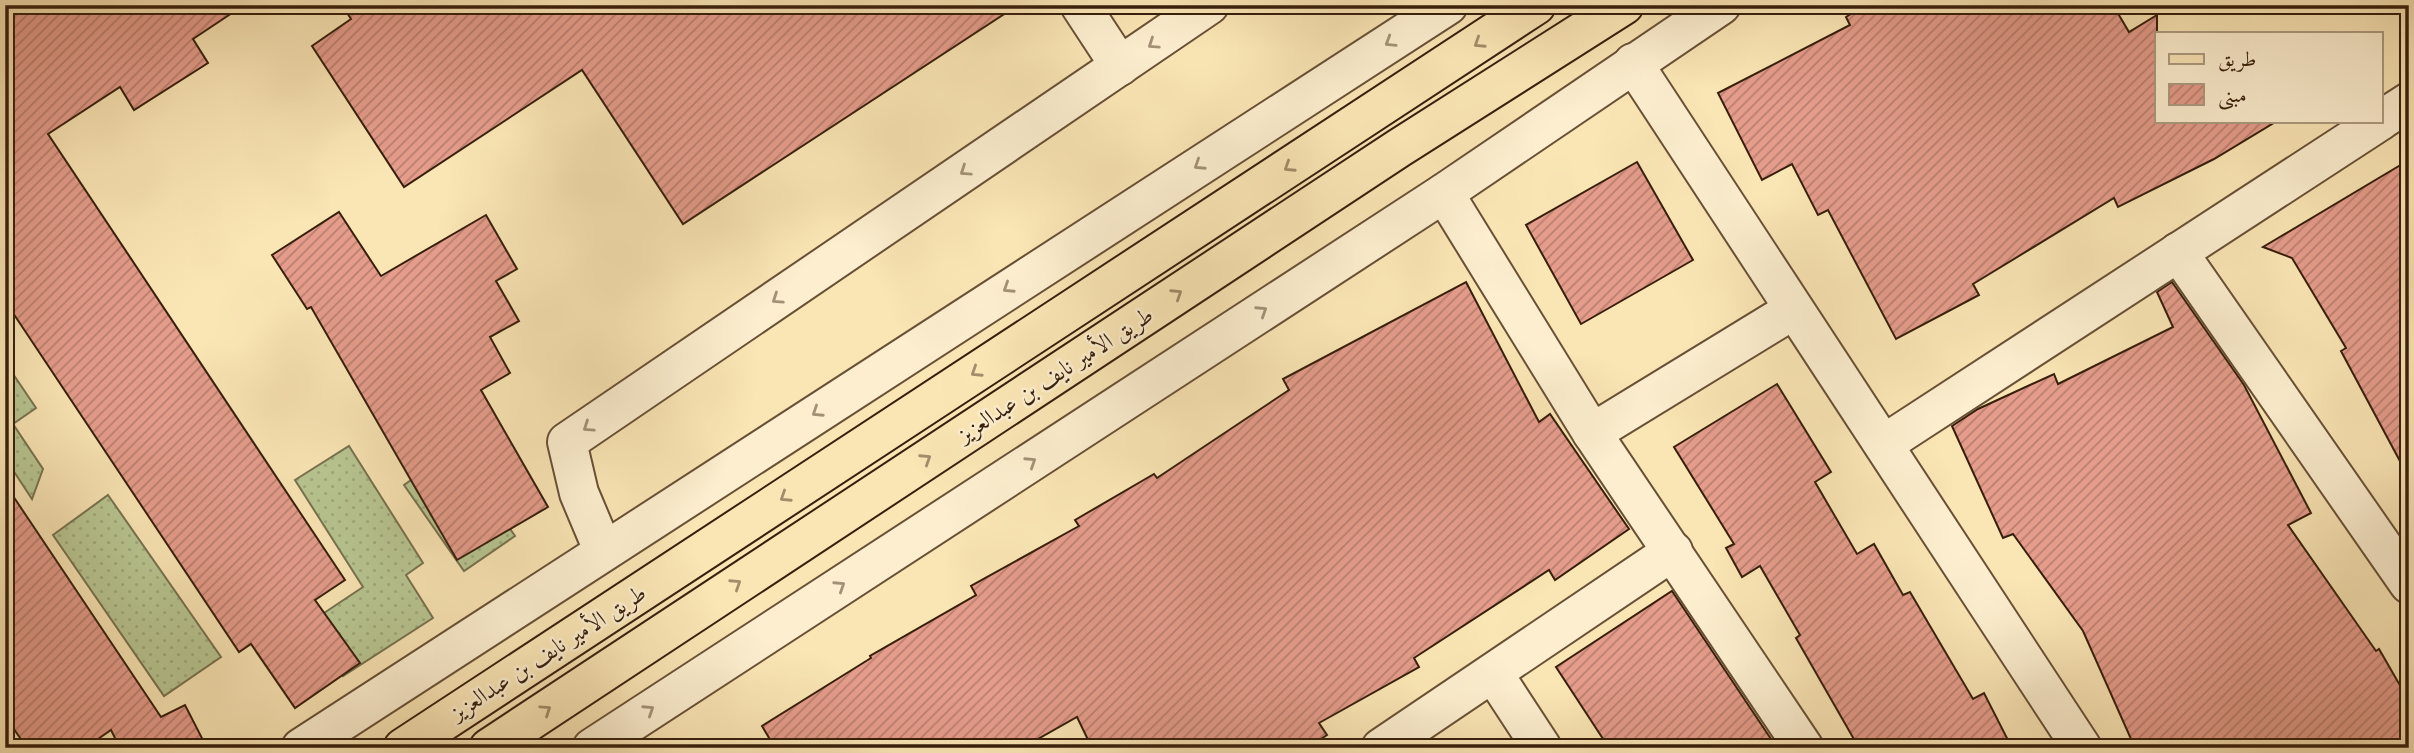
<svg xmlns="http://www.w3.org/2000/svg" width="2414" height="753" font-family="'Libre Caslon Text',Amiri,serif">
  <defs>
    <pattern id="grass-dots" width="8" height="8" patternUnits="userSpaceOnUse" patternTransform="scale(1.75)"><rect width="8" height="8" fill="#b8c692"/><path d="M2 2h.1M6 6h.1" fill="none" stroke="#9faa7d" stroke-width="1.8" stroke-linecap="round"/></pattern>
    <pattern id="building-hatch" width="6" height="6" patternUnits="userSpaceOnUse" patternTransform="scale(1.75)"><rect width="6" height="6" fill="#e59c8b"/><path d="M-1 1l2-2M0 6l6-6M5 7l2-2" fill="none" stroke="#ba7f70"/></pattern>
  </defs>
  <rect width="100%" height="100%" fill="#fae5b5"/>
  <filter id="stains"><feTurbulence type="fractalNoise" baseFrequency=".00286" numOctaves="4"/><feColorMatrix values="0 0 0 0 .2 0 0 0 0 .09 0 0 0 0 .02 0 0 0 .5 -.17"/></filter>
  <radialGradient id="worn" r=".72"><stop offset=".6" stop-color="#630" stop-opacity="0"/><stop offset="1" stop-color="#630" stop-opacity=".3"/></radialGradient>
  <!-- grass -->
  <g fill="url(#grass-dots)" stroke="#78724f" stroke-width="2">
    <polygon points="5,362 36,408 13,424 43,469 32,499 5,458"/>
    <polygon points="349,446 423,563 406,575 433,618 343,676 309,623 363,587 295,480"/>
    <polygon points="455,449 515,536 464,571 404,485"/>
    <polygon points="108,495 221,657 164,696 53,535"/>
  </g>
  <!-- building -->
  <g fill="url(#building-hatch)" stroke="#371f0c" stroke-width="2">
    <polygon points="5,5 244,5 193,39 208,63 134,110 120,87 48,134 345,580 315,600 360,663 295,708 251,644 239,652 5,301"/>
    <polygon points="342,5 1018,5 683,224 582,70 404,187 312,46 351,19"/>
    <polygon points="1865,5 2113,5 2129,32 2157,15 2157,121 2277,121 2214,159 2118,207 2114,198 1973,284 1979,295 1896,339 1828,210 1818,215 1792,164 1762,180 1718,93 1850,25 1846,17"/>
    <polygon points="2409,160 2409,478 2341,351 2346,348 2292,258 2263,247"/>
    <polygon points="1637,162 1693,260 1581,324 1526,225"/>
    <polygon points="339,212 381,276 486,215 517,269 496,281 519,321 490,337 510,373 481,390 548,507 457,560 311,307 307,309 272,255"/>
    <polygon points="1466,282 1539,422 1550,414 1629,529 1555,580 1549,570 1414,658 1419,667 1319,723 1327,735 1307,748 1092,748 1077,717 1022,748 775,748 762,726 871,658 870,656 976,595 971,586 1079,526 1075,520 1154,474 1157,478 1289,390 1283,379"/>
    <polygon points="2172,282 2244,385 2311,513 2288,525 2376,651 2379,649 2409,701 2409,748 2135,748 2083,631 2013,534 2003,538 1952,426 1978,409 2054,374 2058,384 2173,327 2157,292"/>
    <polygon points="1777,384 1831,472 1815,482 1857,554 1874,544 1903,595 1910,592 1973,699 1984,693 2012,748 1859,748 1796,638 1800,635 1760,566 1742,577 1726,548 1734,544 1674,447"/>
    <polygon points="5,484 161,717 185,705 207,748 101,748 116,740 111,730 85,748 27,748 5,716"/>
    <polygon points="1672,591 1777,748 1609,748 1556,667"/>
  </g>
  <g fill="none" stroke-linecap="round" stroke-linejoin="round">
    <!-- minor casing -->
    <g stroke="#685036" stroke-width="42">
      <g id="minor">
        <polyline points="1080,5 1120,66"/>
        <polyline points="1633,63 2082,748"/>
        <polyline points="2381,120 2409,102"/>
        <polyline points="1444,193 1592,433 1804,748"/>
        <polyline points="2178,252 2409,584"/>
        <polyline points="1592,433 1793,310"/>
        <polyline points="1884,444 2380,121"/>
        <polyline points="603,550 579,493 567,442 1209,5"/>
        <polyline points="1493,673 1542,748"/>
        <polyline points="301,748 1448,5"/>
        <polyline points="592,748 1444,193 1721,5"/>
        <polyline points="1381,748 1673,551"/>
      </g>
    </g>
    <!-- major casing -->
    <g stroke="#371f0c" stroke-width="42">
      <g id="major">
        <polyline points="403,748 1536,5"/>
        <polyline points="489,748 1399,148 1624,5"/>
      </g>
    </g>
    <!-- minor -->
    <use href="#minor" stroke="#fceecf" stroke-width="38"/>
    <!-- major -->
    <use href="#major" stroke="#fae5b5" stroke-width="38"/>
  </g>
  <!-- one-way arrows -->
  <defs><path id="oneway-chevron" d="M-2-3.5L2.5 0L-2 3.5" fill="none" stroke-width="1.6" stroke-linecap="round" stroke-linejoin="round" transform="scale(1.75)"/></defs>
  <g stroke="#a39177">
    <use href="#oneway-chevron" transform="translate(1390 42) rotate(148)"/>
    <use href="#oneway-chevron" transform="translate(1153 44) rotate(146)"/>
    <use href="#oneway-chevron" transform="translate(1199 165) rotate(147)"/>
    <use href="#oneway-chevron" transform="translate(965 171) rotate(146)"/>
    <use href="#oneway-chevron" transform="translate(1008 288) rotate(147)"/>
    <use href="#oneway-chevron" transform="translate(777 299) rotate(146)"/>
    <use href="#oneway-chevron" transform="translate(1262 311) rotate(-33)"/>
    <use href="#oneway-chevron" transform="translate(817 412) rotate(147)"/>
    <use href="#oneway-chevron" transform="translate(588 427) rotate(146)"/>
    <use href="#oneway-chevron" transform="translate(1031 462) rotate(-33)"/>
    <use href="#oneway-chevron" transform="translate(840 586) rotate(-33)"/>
    <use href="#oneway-chevron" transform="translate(649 710) rotate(-33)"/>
  </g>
  <g stroke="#a28c69">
    <use href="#oneway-chevron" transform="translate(1479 43) rotate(147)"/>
    <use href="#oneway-chevron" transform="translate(1289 167) rotate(147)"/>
    <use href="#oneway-chevron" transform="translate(1177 294) rotate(-33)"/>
    <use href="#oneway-chevron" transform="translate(976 372) rotate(147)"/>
    <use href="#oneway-chevron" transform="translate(926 459) rotate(-33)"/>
    <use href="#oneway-chevron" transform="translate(785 497) rotate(147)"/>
    <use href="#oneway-chevron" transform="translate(736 584) rotate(-33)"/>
    <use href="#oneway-chevron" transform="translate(546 710) rotate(-34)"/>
  </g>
  <g text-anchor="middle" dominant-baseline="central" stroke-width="5" stroke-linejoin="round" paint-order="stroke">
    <!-- street labels -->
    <g font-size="23" fill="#371f0c" stroke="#fceecf">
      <text transform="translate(1055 374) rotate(-33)">طريق الأمير نايف بن عبدالعزيز</text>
      <text transform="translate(548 652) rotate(-33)">طريق الأمير نايف بن عبدالعزيز</text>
    </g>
  </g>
  <!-- margin -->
  <rect width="2414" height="753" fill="none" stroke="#fae5b5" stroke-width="28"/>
  <rect x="7" y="7" width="2400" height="739" fill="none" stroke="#371f0c" stroke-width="3.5"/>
  <rect x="14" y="14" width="2386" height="725" fill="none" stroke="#371f0c" stroke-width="2"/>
  <!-- legend -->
  <rect x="2155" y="32" width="228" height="91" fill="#fceecf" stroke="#ad9b81" stroke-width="2"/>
  <rect x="2169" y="54" width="35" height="10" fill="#fae5b5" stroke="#ad9b81" stroke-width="2"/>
  <text x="2218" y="66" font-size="21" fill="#371f0c">طريق</text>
  <rect x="2169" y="84" width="35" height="21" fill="url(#building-hatch)" stroke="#ad9b81" stroke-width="2"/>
  <text x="2218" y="102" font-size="21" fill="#371f0c">مبنى</text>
  <rect width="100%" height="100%" filter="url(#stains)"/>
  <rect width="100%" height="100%" fill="url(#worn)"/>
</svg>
